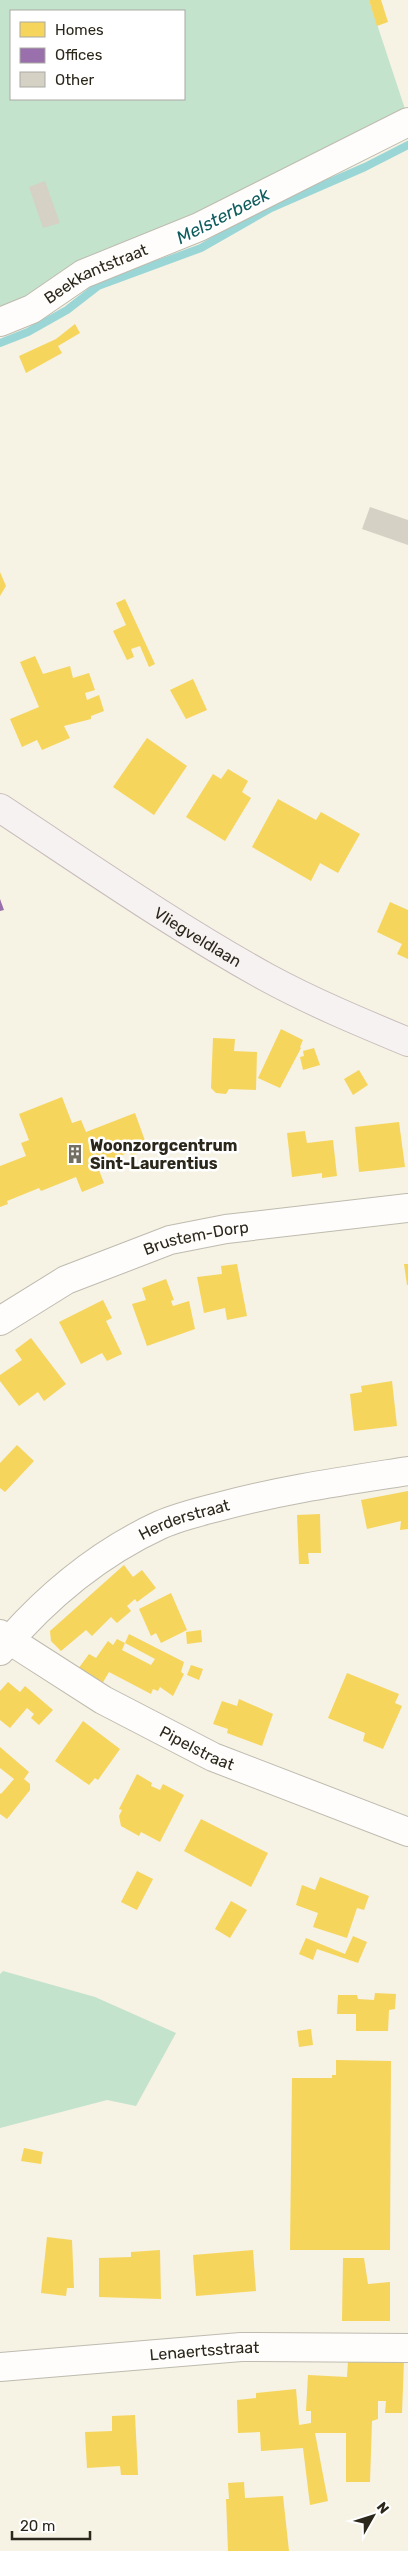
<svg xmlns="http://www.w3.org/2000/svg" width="408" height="2551" font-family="Rubik,sans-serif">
  <rect width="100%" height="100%" fill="#f6f2e4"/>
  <!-- green -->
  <g fill="#c3e3cc" fill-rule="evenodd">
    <path d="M0,0h369l37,112 -406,200zM11,11h173v88h-173z"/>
    <polygon points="3,1971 95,1997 176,2033 136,2106 107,2100 0,2128 0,1974"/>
  </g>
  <!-- homes -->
  <g fill="#f6d55c">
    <polygon points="369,0 381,0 388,22 377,26"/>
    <polygon points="75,324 80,333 58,346 62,353 26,373 19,356 56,339"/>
    <polygon points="0,572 6,586 0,596"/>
    <polygon points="125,599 155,664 149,667 140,646 131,649 134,657 127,660 113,631 126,625 116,603"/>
    <polygon points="35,656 43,674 70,666 73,678 89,673 95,690 85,693 87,700 99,695 104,711 91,716 91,719 64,726 70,738 42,750 37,740 22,747 10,719 39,707 20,662"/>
    <polygon points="193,679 207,710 186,719 170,690"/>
    <polygon points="147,738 187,766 154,815 113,787"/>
    <polygon points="228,769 248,781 242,792 251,798 225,841 186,817 213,774 221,779"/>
    <polygon points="278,799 316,820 321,812 360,834 338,873 320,863 311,881 252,847"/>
    <polygon points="390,902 408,910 408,959 397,954 402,944 377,932"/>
    <polygon points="281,1029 303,1040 300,1047 301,1048 280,1088 258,1078"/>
    <polygon points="213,1038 235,1039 234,1051 257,1052 256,1090 229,1089 226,1094 216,1093 211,1088"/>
    <polygon points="314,1048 320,1065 303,1070 300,1057 304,1056 303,1051"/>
    <polygon points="359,1070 368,1085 353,1095 344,1079"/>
    <polygon points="62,1097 72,1123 81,1120 86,1132 135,1113 148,1149 131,1156 130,1152 97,1165 104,1183 82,1192 76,1177 41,1191 39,1188 7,1201 8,1204 0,1207 0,1166 26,1156 21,1143 29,1140 19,1114"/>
    <polygon points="399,1122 405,1167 359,1172 355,1127"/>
    <polygon points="305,1131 307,1143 333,1140 337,1176 322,1178 322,1173 292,1177 287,1133"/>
    <polygon points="237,1264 247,1316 227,1320 225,1308 204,1313 197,1277 222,1274 221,1266"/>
    <polygon points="404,1264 408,1264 408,1285 407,1285"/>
    <polygon points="166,1279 174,1300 171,1301 173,1306 189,1301 195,1329 147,1346 132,1304 146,1300 142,1288"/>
    <polygon points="103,1300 112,1318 106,1321 122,1354 107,1361 102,1353 81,1364 59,1322"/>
    <polygon points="31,1338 66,1384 44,1401 38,1392 19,1406 0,1381 0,1375 22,1360 15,1350"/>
    <polygon points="392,1381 397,1426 354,1431 350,1394 362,1392 361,1386"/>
    <polygon points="17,1445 34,1461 5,1492 0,1488 0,1463"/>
    <polygon points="408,1491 408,1529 400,1530 401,1521 367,1529 361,1500"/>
    <polygon points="320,1514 321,1553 308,1553 309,1564 299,1564 297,1515"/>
    <polygon points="124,1565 133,1577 142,1570 156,1588 137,1602 135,1599 127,1606 131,1611 117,1623 111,1617 92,1636 86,1630 61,1651 51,1641 50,1631"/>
    <polygon points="171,1593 187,1630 161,1643 156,1633 151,1636 139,1609"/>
    <polygon points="201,1630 202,1642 187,1644 186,1632"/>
    <polygon points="129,1634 184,1662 181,1672 184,1674 173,1696 160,1687 158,1691 153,1689 151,1694 109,1672 102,1684 78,1669 89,1654 96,1658 108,1641 113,1645 117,1639 125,1643 122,1650 151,1665 155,1659 125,1643"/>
    <polygon points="191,1665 203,1669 199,1680 187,1675"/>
    <polygon points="347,1673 399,1694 395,1703 402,1706 383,1749 363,1741 365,1733 328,1718"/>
    <polygon points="8,1682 20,1692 25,1686 53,1710 39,1725 31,1718 34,1714 27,1708 10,1728 0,1720 0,1691"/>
    <polygon points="239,1699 273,1714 262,1746 227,1733 228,1729 213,1724 222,1701 237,1706"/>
    <polygon points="83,1721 120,1749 98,1780 95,1778 89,1785 55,1761"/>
    <polygon points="0,1747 29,1772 24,1779 30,1784 30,1790 7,1819 0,1814 0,1793 1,1794 14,1779 0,1768"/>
    <polygon points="137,1774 152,1783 151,1786 160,1790 163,1784 184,1795 160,1842 141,1832 139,1836 121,1826 119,1816 122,1810 119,1809"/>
    <polygon points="201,1819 268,1853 251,1887 184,1851"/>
    <polygon points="137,1871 153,1879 137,1910 121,1902"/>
    <polygon points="320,1877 369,1896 364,1910 357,1908 347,1938 313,1927 318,1913 296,1905 302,1885 315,1890"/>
    <polygon points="231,1901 247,1910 230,1938 215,1929"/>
    <polygon points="353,1936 367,1942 358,1963 317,1949 313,1960 299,1954 306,1938 345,1954"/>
    <polygon points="375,1993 396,1994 395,2009 389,2010 388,2031 356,2031 356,2014 337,2014 338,1995 357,1995 358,1999 374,2000"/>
    <polygon points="311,2029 313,2045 299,2047 297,2031"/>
    <polygon points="336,2060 391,2061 390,2250 290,2250 292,2078 332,2078 332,2075 336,2075"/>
    <polygon points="24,2148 43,2152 41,2164 21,2161"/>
    <polygon points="47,2237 72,2240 74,2288 67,2288 66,2296 41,2293"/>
    <polygon points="160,2250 161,2299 99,2297 99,2258 131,2257 131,2252"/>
    <polygon points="253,2250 256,2291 196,2296 193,2255"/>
    <polygon points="343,2258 364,2258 368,2284 390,2282 390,2321 342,2321"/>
    <polygon points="348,2360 404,2360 402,2413 385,2413 386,2401 378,2401 378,2419 372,2421 370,2482 346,2482 346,2433 315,2433 328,2501 310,2505 303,2448 261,2451 260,2432 238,2433 237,2400 256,2398 256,2393 296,2389 299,2425 311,2423 311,2411 306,2411 308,2375 347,2377"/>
    <polygon points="135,2415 138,2475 121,2475 120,2466 87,2468 85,2432 112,2431 112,2416"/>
    <polygon points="244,2482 245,2498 283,2496 289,2551 228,2551 226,2499 229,2499 228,2483"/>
  </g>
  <!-- offices -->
  <polygon fill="#9970ab" points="0,899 4,910 0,911"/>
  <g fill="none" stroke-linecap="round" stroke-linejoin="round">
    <!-- stream -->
    <polyline stroke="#9ad6d5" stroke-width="8" points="0,343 28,332 67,310 98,286 201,248 271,208 365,167 408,145"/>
  </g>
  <!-- building -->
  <g fill="#d5d1c5">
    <polygon points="45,181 60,223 43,228 29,187"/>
    <polygon points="370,507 408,520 408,545 362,529"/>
  </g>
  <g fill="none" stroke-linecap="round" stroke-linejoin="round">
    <!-- minor casing -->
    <g stroke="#bebbaf" stroke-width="30">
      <g id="minor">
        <path id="s1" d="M0,322l32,-13 51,-35 116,-47 209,-105"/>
        <path id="s2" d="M0,1321l66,-41 104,-40 56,-11 182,-21"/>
        <path id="s3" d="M0,1634l103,66 110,57 195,75"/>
        <path id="s4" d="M0,1651c44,-52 97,-97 160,-126 18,-8 39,-13 58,-18 62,-17 126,-26 190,-36"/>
        <path id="s5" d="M0,2367l241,-20 167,1"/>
      </g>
    </g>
    <!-- major casing -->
    <g stroke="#c6bcba" stroke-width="30">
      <g id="major">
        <path id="s6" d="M0,808c88,58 174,118 266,169 46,25 94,45 142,65"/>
      </g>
    </g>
    <!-- minor -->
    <use href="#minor" stroke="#fefdfb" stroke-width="28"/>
    <!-- major -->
    <use href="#major" stroke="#f7f2f2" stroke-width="28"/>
  </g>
  <!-- icons -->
  <defs>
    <g id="building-bare" transform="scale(1.5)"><path d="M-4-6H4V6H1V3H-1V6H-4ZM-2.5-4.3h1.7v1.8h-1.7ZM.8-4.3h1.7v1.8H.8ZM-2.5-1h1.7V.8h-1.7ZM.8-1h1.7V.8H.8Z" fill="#726e61" stroke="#fff" stroke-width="2.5" paint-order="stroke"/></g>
  </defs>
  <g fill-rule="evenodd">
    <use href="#building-bare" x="75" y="1154"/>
  </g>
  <g text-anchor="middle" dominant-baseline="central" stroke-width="5" stroke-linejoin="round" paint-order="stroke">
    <!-- street labels -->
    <g font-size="16" fill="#2b271b" stroke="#fff">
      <text stroke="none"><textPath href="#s1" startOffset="108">Beekkantstraat</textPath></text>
      <text stroke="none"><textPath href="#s6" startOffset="236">Vliegveldlaan</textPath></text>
      <text stroke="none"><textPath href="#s2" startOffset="215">Brustem-Dorp</textPath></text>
      <text stroke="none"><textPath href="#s4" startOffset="230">Herderstraat</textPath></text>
      <text stroke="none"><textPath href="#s3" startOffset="228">Pipelstraat</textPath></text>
      <text stroke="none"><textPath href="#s5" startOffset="205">Lenaertsstraat</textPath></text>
    </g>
    <!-- poi labels -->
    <g font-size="16" font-weight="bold" fill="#2b271b" stroke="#fff" text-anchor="start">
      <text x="90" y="1145">Woonzorgcentrum<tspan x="90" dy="18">Sint-Laurentius</tspan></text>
    </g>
    <!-- water labels -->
    <g font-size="18" font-style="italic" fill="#0e5c5e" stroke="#fff">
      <text transform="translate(223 216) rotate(-27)">Melsterbeek</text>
    </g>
  </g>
  <!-- legend -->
  <rect x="10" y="10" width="175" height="90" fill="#ffffff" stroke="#aaa9a4"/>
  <rect x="20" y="22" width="25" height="15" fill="#f6d55c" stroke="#aaa9a4"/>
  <text x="55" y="35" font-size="15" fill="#2b271b">Homes</text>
  <rect x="20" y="48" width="25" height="15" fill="#9970ab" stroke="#aaa9a4"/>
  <text x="55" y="60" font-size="15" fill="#2b271b">Offices</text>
  <rect x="20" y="72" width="25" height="15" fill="#d5d1c5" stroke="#aaa9a4"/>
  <text x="55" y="85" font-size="15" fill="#2b271b">Other</text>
  <!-- north arrow -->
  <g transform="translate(373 2516) rotate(51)" stroke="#ffffff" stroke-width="4" paint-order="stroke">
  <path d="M0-4L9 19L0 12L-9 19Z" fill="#2b271b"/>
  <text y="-8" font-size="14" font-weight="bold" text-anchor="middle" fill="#2b271b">N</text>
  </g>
  <!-- scale -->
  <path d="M12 2531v8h78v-8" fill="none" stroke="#2b271b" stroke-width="2.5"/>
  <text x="20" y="2531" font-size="15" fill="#2b271b" stroke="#ffffff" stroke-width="4" paint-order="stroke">20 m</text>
</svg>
